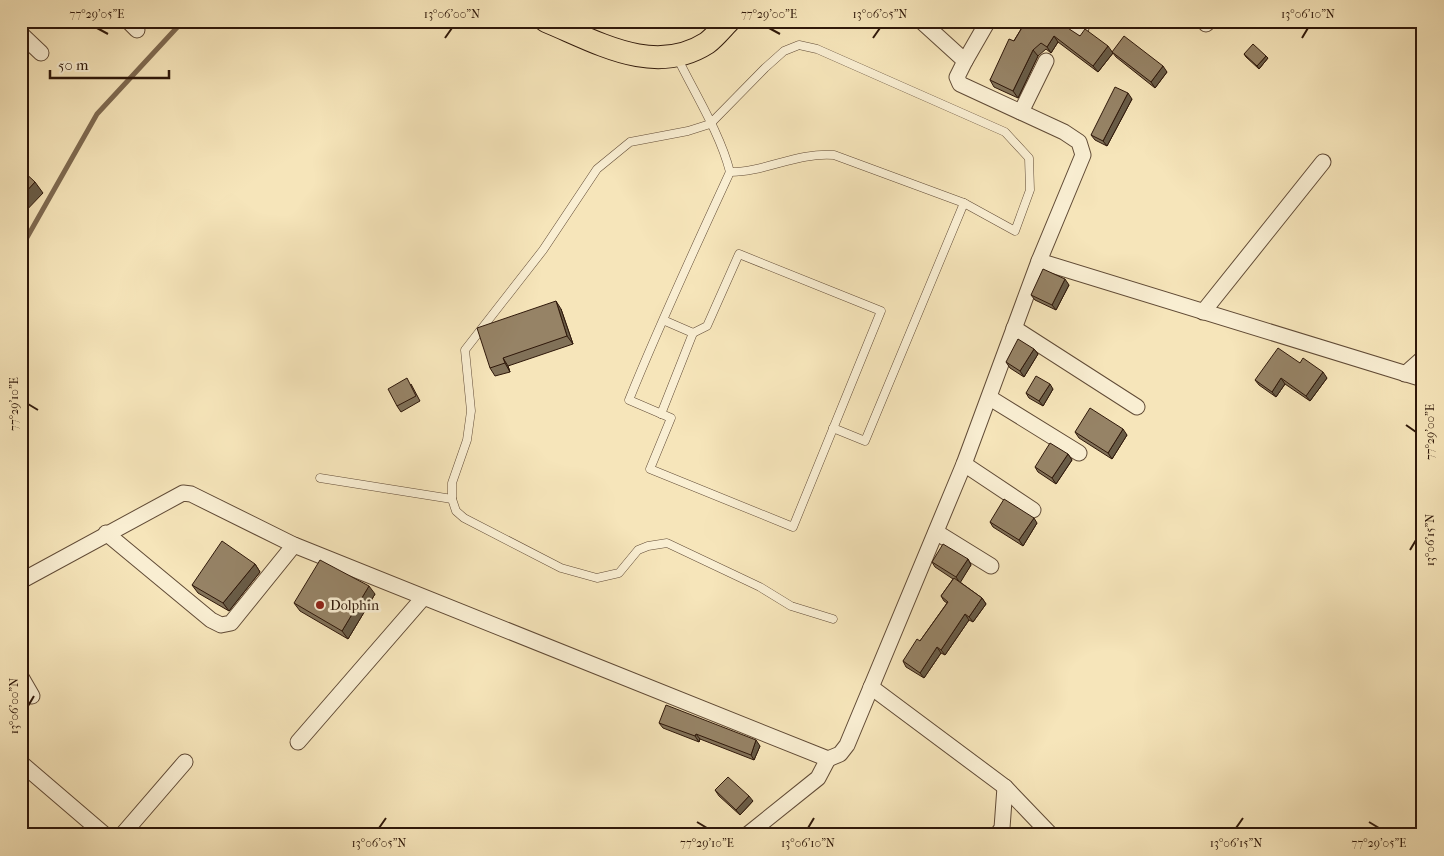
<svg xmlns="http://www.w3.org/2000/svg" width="1444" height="856" font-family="'IM FELL French Canon',serif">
  <rect width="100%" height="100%" fill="#f6e5ba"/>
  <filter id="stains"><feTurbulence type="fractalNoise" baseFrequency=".004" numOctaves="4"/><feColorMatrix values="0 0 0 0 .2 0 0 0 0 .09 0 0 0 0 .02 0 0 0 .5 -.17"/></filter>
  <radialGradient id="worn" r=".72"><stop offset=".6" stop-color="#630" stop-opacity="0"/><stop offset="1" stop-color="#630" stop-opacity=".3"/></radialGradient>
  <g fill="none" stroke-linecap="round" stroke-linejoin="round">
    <!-- stream -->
    <polyline stroke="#7e6950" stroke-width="5" points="21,248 97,114 183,21"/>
    <!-- lane casing -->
    <g stroke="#614b36" stroke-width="9">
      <g id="lane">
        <path d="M677,57c18,37 43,76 53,115 35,0 68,-20 104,-17l130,48 51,28 15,-41 -1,-32 -24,-26 -188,-83 -18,-4 -15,6 -19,17 -55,56 -22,7 -58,11 -33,27 -54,81 -78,100 6,61 -4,29 -15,43v16l4,12 8,7 97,50 36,10 22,-5 19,-23 10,-4 19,-3 93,44 31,19 42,13"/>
        <path d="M663,320l30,13 14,-7 32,-72 142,57 -88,216 -143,-58 21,-51 -42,-18c31,-77 66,-152 101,-228"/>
        <polyline points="661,414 693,333"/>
        <polyline points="833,428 865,441 964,203"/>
        <polyline points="320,478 452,499"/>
      </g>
    </g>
    <!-- street casing -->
    <g stroke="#614b36" stroke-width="17">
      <g id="street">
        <polyline points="128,21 137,30"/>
        <polyline points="1069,21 1081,28"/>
        <polyline points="1206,24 1209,21"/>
        <polyline points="21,34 41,53"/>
        <polyline points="965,61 988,21"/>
        <polyline points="1021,112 1046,61"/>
        <polyline points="1039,261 1423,379"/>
        <polyline points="1203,312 1323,162"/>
        <polyline points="1014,328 1137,407"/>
        <polyline points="1405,374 1423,358"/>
        <polyline points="990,398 1079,453"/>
        <polyline points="964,464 1033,510"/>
        <polyline points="936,532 991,566"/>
        <polyline points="106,533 211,620 221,625 231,623 294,545"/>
        <polyline points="21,581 183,493 191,494 294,545 828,759 840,754 847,745 964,464 1039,261 1083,155 1079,142 1064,132 960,84 957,77 965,61 921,21"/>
        <polyline points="21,677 32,696"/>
        <polyline points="871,687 1005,787 1050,834"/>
        <polyline points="298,742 423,598"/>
        <polyline points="21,763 105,835"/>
        <polyline points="122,835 185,762"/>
        <polyline points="747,835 818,778 828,759"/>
        <polyline points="997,835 1002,828 1005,787"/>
      </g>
    </g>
    <!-- primary casing -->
    <g stroke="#2f180a" stroke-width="24">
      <path id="primary" d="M546,21c51,21 108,56 161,22 8,-6 15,-15 22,-22"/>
    </g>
    <!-- lane -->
    <use href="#lane" stroke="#f9eed2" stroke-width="8"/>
    <!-- street -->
    <use href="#street" stroke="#f9eed2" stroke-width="15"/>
    <!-- primary -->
    <use href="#primary" stroke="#f6e5ba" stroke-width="22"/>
  </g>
  <!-- wall -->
  <g fill="#817158" stroke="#2f180a">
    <polygon points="1026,21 1080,36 1112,52 1167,72 1155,88 1116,57 1113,53 1098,72 1058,42 1051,53 1046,49 1038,56 1018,98 994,87 990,80"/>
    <polygon points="1240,21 1254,21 1249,28"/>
    <polygon points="1244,54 1268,58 1259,69 1246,57"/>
    <polygon points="1132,99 1107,146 1095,140 1091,135"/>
    <polygon points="1069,285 1056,310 1035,300 1031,295"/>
    <polygon points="561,309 573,344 508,366 510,372 495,376 490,368"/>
    <polygon points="1034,349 1038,354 1024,377 1010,368 1006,362"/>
    <polygon points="1300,363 1327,378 1310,401 1285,384 1276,397 1259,385 1255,380"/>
    <polygon points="411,384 420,401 401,412 397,406"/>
    <polygon points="1053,389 1043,406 1029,398 1026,393"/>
    <polygon points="1075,432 1127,435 1112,459 1079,438"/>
    <polygon points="1068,454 1072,460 1056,484 1038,472 1035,467"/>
    <polygon points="990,522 1037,523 1023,546 993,527"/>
    <polygon points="968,559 971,565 960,582 982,598 986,604 973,622 969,620 945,655 941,653 924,678 906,667 903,661 920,641 947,603 944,601 941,596 953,579 935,567 932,562"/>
    <polygon points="255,564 260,572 229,611 198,593 192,585"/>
    <polygon points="375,594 348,639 300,611 294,603"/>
    <polygon points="659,723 760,746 754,760 700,739 699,742 663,728"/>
    <polygon points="715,790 753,801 740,815 719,796"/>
  </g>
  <!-- shaded-wall -->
  <g fill="#695c47" stroke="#2f180a">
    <polygon points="1246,21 1254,21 1249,28 1245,23"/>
    <polygon points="1054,36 1058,42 1051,53 1047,47"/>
    <polygon points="1108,46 1113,53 1098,72 1093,66"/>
    <polygon points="1033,50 1038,56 1018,98 1013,91"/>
    <polygon points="1266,56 1268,58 1259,69 1257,66"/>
    <polygon points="1163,66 1167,72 1155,88 1151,82"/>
    <polygon points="1128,93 1132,99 1107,146 1103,141"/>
    <polygon points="35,182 43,193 21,216 21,197"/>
    <polygon points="1065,279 1069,285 1056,310 1052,305"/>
    <polygon points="556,301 561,309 573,344 567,336"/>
    <polygon points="1034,349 1038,354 1024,377 1020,371"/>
    <polygon points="503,358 508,366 510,372 505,363"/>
    <polygon points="1323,372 1327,378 1310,401 1306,396"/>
    <polygon points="1281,378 1285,384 1276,397 1272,392"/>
    <polygon points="1050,384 1053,389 1043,406 1039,401"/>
    <polygon points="1123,429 1127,435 1112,459 1108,453"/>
    <polygon points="1068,454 1072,460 1056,484 1052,478"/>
    <polygon points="1034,518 1037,523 1023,546 1019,540"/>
    <polygon points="968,559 971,565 960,583 956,577"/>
    <polygon points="255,564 260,572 229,611 223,603"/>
    <polygon points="369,586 375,594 348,639 342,631"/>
    <polygon points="982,598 986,604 973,622 969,617"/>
    <polygon points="965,614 969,620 945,655 941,650"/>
    <polygon points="937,647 941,653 924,678 920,673"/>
    <polygon points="696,734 700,739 699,742 695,736"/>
    <polygon points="756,740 760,746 754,760 751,755"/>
    <polygon points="749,796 753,801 740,815 736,810"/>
  </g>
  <!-- building -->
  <g fill="#968366" stroke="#2f180a">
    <polygon points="1026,21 1057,21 1080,36 1085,29 1108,46 1093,66 1054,36 1047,47 1041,43 1033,50 1013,91 990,80 1009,39 1014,41"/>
    <polygon points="1124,36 1163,66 1151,82 1112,52"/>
    <polygon points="1253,44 1266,56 1257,66 1244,54"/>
    <polygon points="1115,87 1128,93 1103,141 1091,135"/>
    <polygon points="21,169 35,182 21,197"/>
    <polygon points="1043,269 1065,279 1052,305 1031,295"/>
    <polygon points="556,301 567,336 503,358 505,363 490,368 477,328"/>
    <polygon points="1018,339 1034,349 1020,371 1006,362"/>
    <polygon points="1278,348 1300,363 1303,358 1323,372 1306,396 1281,378 1272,392 1255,380"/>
    <polygon points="1036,376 1050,384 1039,401 1026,393"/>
    <polygon points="407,378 416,396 397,406 388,389"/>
    <polygon points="1090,408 1123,429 1108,453 1075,432"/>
    <polygon points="1050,443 1068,454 1052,478 1035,467"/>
    <polygon points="1004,499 1034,518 1019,540 990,522"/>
    <polygon points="222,541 255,564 223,603 192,585"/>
    <polygon points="943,544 968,559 956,577 932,562"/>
    <polygon points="320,560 369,586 342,631 294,603"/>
    <polygon points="954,578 982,598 969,617 965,614 941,650 937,647 920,673 903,661 917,639 920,641 948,602 941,596"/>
    <polygon points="666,705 756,740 751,755 696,734 695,736 659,723"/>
    <polygon points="728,777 749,796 736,810 715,790"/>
  </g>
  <!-- ticks -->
  <path fill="none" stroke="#2f180a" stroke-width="2" d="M97,28l11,6M769,28l11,6M445,38l7,-10M873,38l7,-10M1302,38l6,-10M28,404l10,6M1406,425l10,7M1410,550l6,-10M28,706l6,-10M697,822l10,6M1369,822l10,6M379,828l7,-10M808,828l6,-10M1236,828l7,-10"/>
  <!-- markers -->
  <circle fill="#8f2418" stroke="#f9eed2" stroke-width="2" cx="320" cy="605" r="5"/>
  <g text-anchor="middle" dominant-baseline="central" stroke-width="5" stroke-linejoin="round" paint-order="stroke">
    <!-- poi labels -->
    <g font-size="14" fill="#2f180a" stroke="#f9eed2" text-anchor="start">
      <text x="330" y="605">Dolphin</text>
    </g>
  </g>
  <!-- margin -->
  <rect width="1444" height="856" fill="none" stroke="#f6e5ba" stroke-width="55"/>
  <!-- scale -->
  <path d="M50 70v8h119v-8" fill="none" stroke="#2f180a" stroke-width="2.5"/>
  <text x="58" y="70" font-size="15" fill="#2f180a" stroke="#f9eed2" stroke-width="4" paint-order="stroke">50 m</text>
  <rect x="28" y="28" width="1388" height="800" fill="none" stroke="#2f180a" stroke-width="2"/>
  <g font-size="12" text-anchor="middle" fill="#2f180a">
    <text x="97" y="18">77°29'05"E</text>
    <text x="452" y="18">13°06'00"N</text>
    <text x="769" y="18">77°29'00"E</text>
    <text x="880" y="18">13°06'05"N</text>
    <text x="1308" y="18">13°06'10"N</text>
    <text transform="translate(14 404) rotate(-90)" y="4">77°29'10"E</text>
    <text transform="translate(1430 432) rotate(-90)" y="4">77°29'00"E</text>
    <text transform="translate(1430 540) rotate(-90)" y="4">13°06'15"N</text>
    <text transform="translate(14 706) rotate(-90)" y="4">13°06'00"N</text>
    <text x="379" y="847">13°06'05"N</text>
    <text x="707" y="847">77°29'10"E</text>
    <text x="808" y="847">13°06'10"N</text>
    <text x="1236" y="847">13°06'15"N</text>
    <text x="1379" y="847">77°29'05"E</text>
  </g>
  <rect width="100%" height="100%" filter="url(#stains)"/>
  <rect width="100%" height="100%" fill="url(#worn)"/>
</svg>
